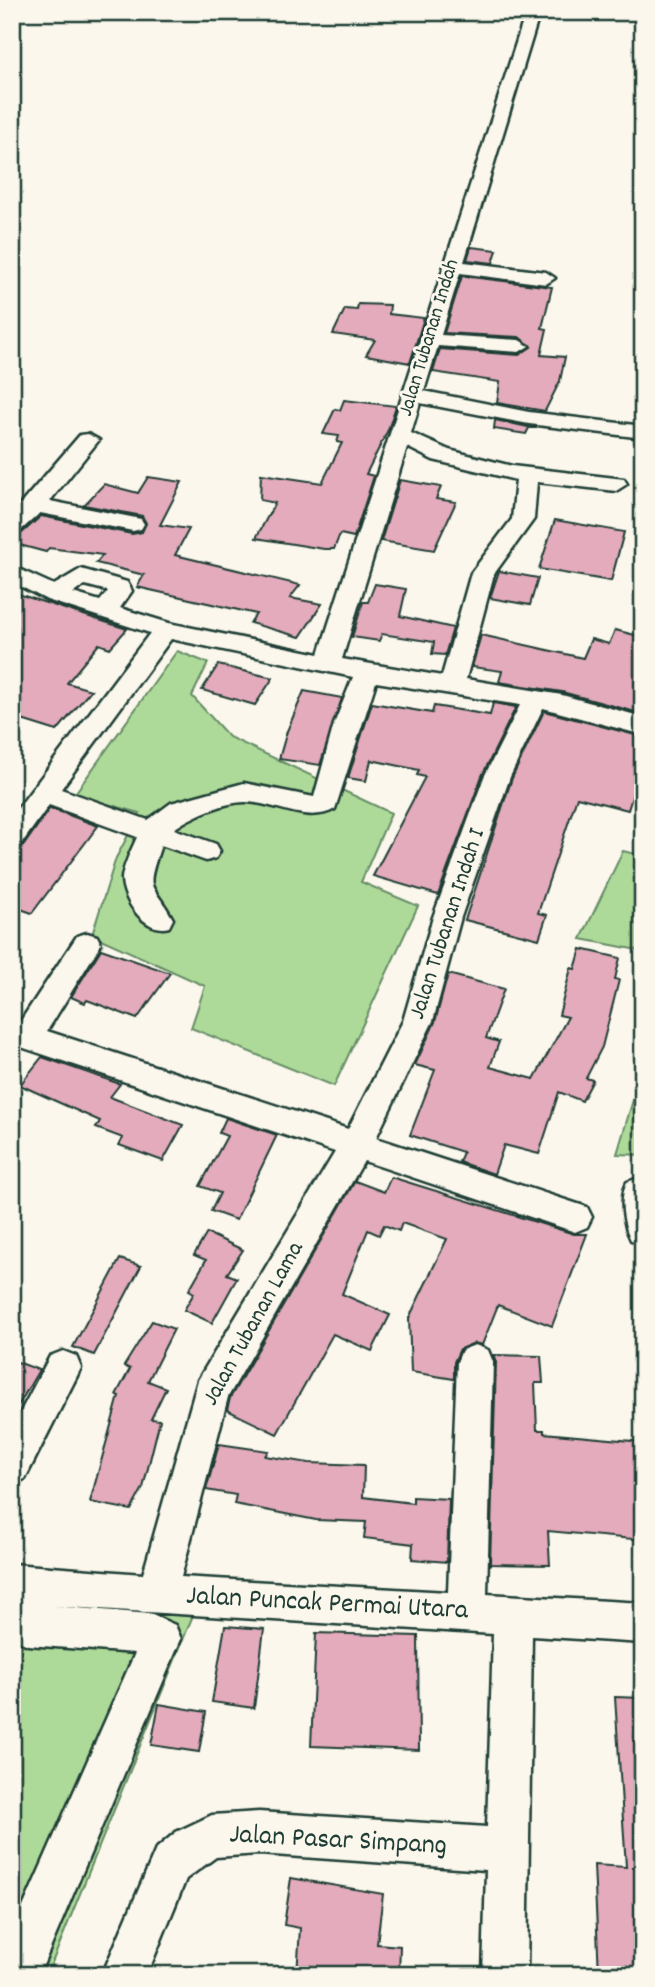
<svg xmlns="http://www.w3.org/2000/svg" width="655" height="1987" font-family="Dekko,sans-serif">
  <rect width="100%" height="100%" fill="#fbf7ec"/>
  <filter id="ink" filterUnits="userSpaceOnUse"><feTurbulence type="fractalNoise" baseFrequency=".0143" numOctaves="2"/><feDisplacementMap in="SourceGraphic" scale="14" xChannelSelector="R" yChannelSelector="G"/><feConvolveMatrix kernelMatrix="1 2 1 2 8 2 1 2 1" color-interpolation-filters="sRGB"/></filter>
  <g filter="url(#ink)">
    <!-- green -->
    <g fill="#aeda99" stroke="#668c66" stroke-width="2">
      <polygon points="177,651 208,663 192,696 229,737 391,813 361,882 418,906 334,1086 191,1028 205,986 92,935 116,858 140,813 74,795"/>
      <polygon points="623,851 643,856 643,951 581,939"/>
      <polygon points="643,1066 643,1155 617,1154"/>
      <polygon points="12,1592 196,1608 47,1975 12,1975"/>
    </g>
    <!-- building -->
    <g fill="#e3abbc" stroke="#1f3d34" stroke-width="2">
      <polygon points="471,247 497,250 493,263 467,260"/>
      <polygon points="462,276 552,287 542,328 547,329 541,355 565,357 560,381 545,411 497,403 500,382 433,372 440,349 519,355 531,347 519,337 444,333"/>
      <polygon points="358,304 390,305 389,314 424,318 410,363 366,355 375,340 333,334 345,309 357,310"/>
      <polygon points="344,400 396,406 388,430 366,474 374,476 354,537 340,534 334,549 324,549 256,538 275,503 260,500 261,474 322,483 342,443 337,442 339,436 323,434 335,409 340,410"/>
      <polygon points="495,420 528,427 537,428 529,428 526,434 494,429"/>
      <polygon points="148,477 182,482 160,525 189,529 175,555 300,585 290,598 322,604 300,637 250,623 256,614 137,587 144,575 96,563 103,555 49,548 46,552 12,543 12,535 22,533 41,516 132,534 142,532 146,523 142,516 84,505 104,484 138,493"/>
      <polygon points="400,480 441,487 436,499 456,502 434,550 381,541"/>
      <polygon points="555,520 624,532 611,581 539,569"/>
      <polygon points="499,571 538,578 530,605 490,598"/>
      <polygon points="375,584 406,589 400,616 453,628 445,655 432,654 434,642 382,634 379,641 352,637 363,602 368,602"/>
      <polygon points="12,592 127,629 110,648 99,644 67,683 91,690 57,731 12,717"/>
      <polygon points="615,630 643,637 643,714 562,692 499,682 502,671 472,667 481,635 583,658 591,639 609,644"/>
      <polygon points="218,665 273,678 255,705 202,690"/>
      <polygon points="304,691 342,698 320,765 279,759 287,731"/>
      <polygon points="372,703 432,713 434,706 490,715 493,703 516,707 482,776 438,895 373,876 425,777 417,775 419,770 371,760 366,781 348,778"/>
      <polygon points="544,711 643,737 643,797 633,794 628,810 577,797 538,913 547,915 539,939 465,920 512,778"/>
      <polygon points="50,808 98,826 32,913 12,906 12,848 24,845"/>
      <polygon points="101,949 170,973 137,1019 87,1000 85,1003 71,997"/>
      <polygon points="581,949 620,958 615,979 619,980 602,1047 586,1078 593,1080 582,1101 559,1092 539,1154 504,1145 494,1174 459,1162 463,1152 410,1135 435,1070 415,1065 435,1022 448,974 504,989 486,1038 499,1042 490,1067 534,1079 568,1017 559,1015 571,968 575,969"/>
      <polygon points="42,1057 120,1084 110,1097 183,1125 163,1161 119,1145 123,1138 96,1128 100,1121 20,1085"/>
      <polygon points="226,1118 277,1135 236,1220 211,1211 220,1193 200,1186 227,1136 219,1133"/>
      <polygon points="391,1177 574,1234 587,1234 552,1326 498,1305 482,1345 474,1343 460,1349 454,1362 454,1379 411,1372 409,1318 447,1239 402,1223 399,1231 384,1225 379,1235 368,1230 342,1294 390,1315 372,1351 333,1334 277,1434 227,1410 230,1398 355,1181 384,1192"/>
      <polygon points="207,1233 243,1250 227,1274 237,1278 212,1323 184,1310 194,1293 189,1290 206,1260 194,1255"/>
      <polygon points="120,1259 141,1266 94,1355 73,1347"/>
      <polygon points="152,1321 174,1329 148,1381 166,1388 151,1419 160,1420 143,1488 131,1510 90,1502 119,1396 116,1395 130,1369 124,1366"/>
      <polygon points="493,1355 541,1356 543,1383 535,1383 537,1430 544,1430 544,1433 643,1442 643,1540 548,1531 550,1565 490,1564 496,1362"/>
      <polygon points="12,1360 39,1370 12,1416"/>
      <polygon points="219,1444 268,1451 265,1456 309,1463 364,1465 363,1497 413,1503 413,1497 449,1499 447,1562 412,1559 413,1544 364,1538 366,1522 316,1520 234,1504 236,1495 206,1490"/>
      <polygon points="225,1626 264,1629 254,1708 212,1702"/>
      <polygon points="316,1633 418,1636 419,1750 311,1746"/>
      <polygon points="615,1697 643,1698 643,1867 631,1867 643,1868 643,1975 599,1974 594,1865 626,1867"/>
      <polygon points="159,1704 206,1712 199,1752 151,1745"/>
      <polygon points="291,1878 383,1894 377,1944 400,1946 399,1975 297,1975 300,1928 284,1925"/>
    </g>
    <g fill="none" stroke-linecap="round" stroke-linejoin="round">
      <!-- minor casing -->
      <g stroke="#1f3d34" stroke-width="5">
        <g id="minor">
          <path d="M526,12h14l-76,250 82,10 9,6 -9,6 -86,-11 -19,62 78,5 10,6 -10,6 -81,-6 -14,45 105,21 114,14v12l-114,-14 -109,-21 -9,30 38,17 63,16 112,13 3,5 -11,7 -79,-9 -3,37 -40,55 -28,105 96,16 81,22v18l-100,-27 -33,69 -49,140 -28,104 -57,117 211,69 5,10 -5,10 -12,5 -211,-71 -136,236 -47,180 267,15 9,-230 5,-12 13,-5 13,5 5,12 -6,232 156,9v40l-111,-7 -5,339h-44l3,-105 -227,-16 -43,3 -30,22 -39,96h-45l54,-126 20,-17 36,-17 47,-3 228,15 6,-193 -440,-28 97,8 25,11 6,14 -142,336h-27v-43l123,-279 -107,-8 -14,-6 -2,-75 131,10 55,-194 137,-228 -323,-108v-24l8,2 57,-86 10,-3 10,3 4,8 -54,87 301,98 55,-108 30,-104 51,-140 36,-72 -144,-23 -41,127c-29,16 -59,-7 -90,-7 -21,0 -55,15 -71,27l42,15 4,7 -4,7 -10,3 -45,-16c-17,50 -10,34 12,74l-4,8c-23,7 -47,-26 -47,-49 1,-12 10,-29 15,-41l-88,-32 -27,38 -10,3v-30l138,-183 -103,-33 -35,-18v-16l42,19 27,-16 46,13 5,9 -12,17 49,15 150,31zM407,447l26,13 83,20 -4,39 -41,54 -29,103 -100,-17zM85,585l23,6 -8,10 -27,-8zM171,639l182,38 -19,47 -20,73 -70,-14 -73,20 -23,17 -87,-31z"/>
          <polygon points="88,434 99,440 50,501 141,519 144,524 141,529 133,531 40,513 20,531 12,533 12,514 80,435"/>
          <path d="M639,1178h4v67l-12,-5c-8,-16 -12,-41 -4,-58z"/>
          <polygon points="63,1351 76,1356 81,1368 25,1479 12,1484 12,1428 50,1356"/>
        </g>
      </g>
      <!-- minor -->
      <use href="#minor" fill="#fbf7ec" fill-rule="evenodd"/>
    </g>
  </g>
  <g text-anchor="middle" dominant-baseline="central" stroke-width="6" stroke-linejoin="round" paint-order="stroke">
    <!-- far-street labels -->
    <g font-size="21" fill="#1f3d34" stroke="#fbf7ec">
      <text transform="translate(430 338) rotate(-73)">Jalan Tubanan Indah</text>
    </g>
    <!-- street labels -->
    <g font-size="24" fill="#1f3d34" stroke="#fbf7ec">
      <text transform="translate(448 924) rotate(-72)">Jalan Tubanan Indah I</text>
      <text transform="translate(254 1324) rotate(-61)">Jalan Tubanan Lama</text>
    </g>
    <!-- near-street labels -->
    <g font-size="28" fill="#1f3d34" stroke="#fbf7ec">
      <text transform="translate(327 1605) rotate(3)">Jalan Puncak Permai Utara</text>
      <text transform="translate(338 1842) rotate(3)">Jalan Pasar Simpang</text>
    </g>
  </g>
  <!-- margin -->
  <rect width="655" height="1987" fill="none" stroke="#fbf7ec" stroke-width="42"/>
  <rect x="21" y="21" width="613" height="1945" fill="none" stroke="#1f3d34" stroke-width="2.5" filter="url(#ink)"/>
</svg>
